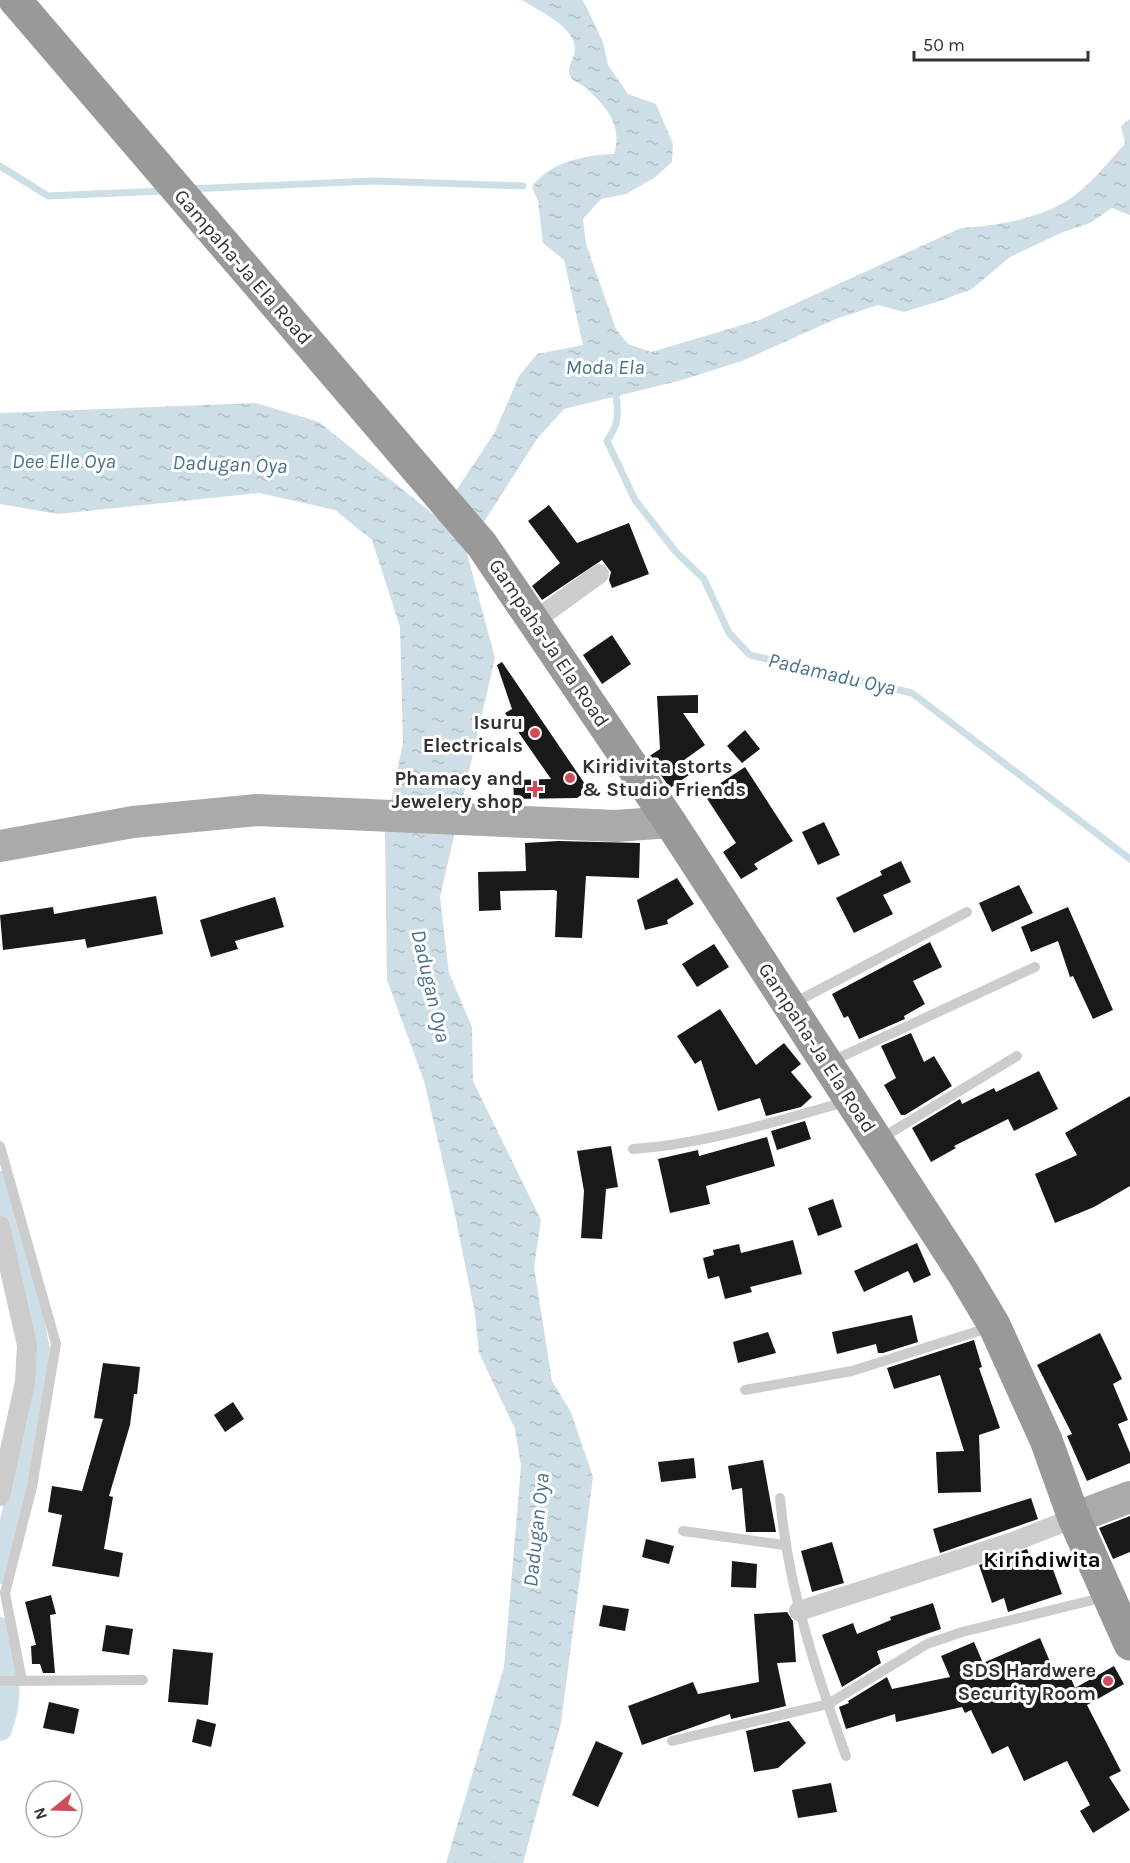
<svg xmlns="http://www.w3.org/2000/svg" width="1130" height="1863" font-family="Karla,sans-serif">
  <defs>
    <pattern id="water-ripples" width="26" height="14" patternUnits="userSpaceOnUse" patternTransform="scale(1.5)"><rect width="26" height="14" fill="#cedee7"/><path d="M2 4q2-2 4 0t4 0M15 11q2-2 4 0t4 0" fill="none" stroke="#b1bfc7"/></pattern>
  </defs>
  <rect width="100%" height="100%" fill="#fff"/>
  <!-- water -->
  <path fill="url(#water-ripples)" d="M522,0h61l20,42 5,23 20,29 28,10 17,40 -1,18 -18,16 -28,16 -25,5 -18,20 3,25 30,85 12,15 23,8 108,-32 202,-92c35,-2 77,-9 107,-28 22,-14 39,-37 57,-56l-4,-18 9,-7v96l-18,-7 -22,15 -27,9 -53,25 -38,32 -32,12 -36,11 -26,-7 -42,14 -94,42 -60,19 -118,29 -27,30 -71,111 29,108 -55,239 9,76 23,54 1,54 68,139 -7,47 18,114 19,31 22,65 -32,246 -38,140h-77l58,-196 17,-201 -6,-37 -36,-76 -4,-39 -21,-104 -30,-129 -37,-101 -2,-150 18,-87 -3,-116 -28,-87 -37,-30 -76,-17 -201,21 -58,-10v-91l256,-10 63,19 119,96 57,-86 24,-56 18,-22 46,-9 -19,-85 -21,-17 -5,-42 -6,-14c17,-25 53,-32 82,-33 9,-29 -8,-48 -29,-67 -5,-4 -12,-5 -15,-11 -4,-9 5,-18 5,-27 0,-23 -37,-38 -53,-49z"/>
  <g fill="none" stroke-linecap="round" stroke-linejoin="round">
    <!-- stream -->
    <g stroke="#cedee7" stroke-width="7">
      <polyline points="0,166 48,196 163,191"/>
      <polyline points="189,189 373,181 523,186"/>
      <path d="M616,396c3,20 2,29 -9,45l28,59 41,52 28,27 25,54 21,22 162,38 218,166"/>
    </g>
    <!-- canal -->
    <g stroke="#cedee7" stroke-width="24">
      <polyline points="0,1183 16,1240 40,1360 26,1460 0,1572"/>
      <path d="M0,1629c7,34 13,67 0,100"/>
    </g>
  </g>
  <!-- building -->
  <g fill="#191919">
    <polygon points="549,505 577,543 629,523 649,574 612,588 609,580 611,572 602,560 542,600 532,586 560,563 528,521"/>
    <polygon points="612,635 631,664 602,684 583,655"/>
    <polygon points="502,662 589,790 577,798 514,799 513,780 551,779 505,713 512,709 497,665"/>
    <polygon points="698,695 698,713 683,713 705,745 680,763 689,775 670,788 648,757 660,749 657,696"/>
    <polygon points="745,730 760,749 742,763 727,746"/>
    <polygon points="745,767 793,841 754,864 758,869 741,879 723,852 736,843 704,794"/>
    <polygon points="824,822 840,855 818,865 802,832"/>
    <polygon points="558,841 640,843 639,878 586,876 582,938 555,937 557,891 554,890 500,891 501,910 479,911 478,872 526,871 525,843"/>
    <polygon points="901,861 911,882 883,895 893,914 854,933 836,898 882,875 880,871"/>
    <polygon points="677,878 694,904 667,920 668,924 645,930 637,900"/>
    <polygon points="1019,885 1033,913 992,932 979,903"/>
    <polygon points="156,896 163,934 87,948 85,939 3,950 0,915 53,907 54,914"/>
    <polygon points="275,897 284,927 235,941 238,949 211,957 200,920"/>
    <polygon points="1068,907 1113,1010 1093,1019 1073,976 1070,977 1058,941 1031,952 1021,927"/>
    <polygon points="930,942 942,967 913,981 925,1004 904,1016 905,1019 859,1039 848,1016 844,1018 832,994"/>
    <polygon points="714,944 729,967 697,987 682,964"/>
    <polygon points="720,1009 756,1065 784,1043 801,1064 791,1072 812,1097 801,1107 766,1116 760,1098 718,1111 701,1060 695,1064 677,1036"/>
    <polygon points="911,1033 924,1062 934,1056 952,1086 905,1115 901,1115 884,1085 896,1078 881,1046"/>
    <polygon points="1039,1071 1058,1109 1014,1131 1008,1119 954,1146 956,1148 931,1162 912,1128 960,1099 962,1104 994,1088 996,1092"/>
    <polygon points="1130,1096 1130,1186 1094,1207 1055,1223 1035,1174 1077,1155 1065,1133"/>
    <polygon points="805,1121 811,1139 777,1150 771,1131"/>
    <polygon points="767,1137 775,1166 706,1186 710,1204 670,1213 658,1159 698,1150 699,1156"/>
    <polygon points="611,1146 618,1187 606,1189 602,1239 581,1238 584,1191 577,1151"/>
    <polygon points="833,1199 842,1227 818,1236 808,1208"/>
    <polygon points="793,1240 802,1274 750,1287 752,1292 725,1299 719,1276 708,1279 703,1258 714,1255 713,1250 739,1244 741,1253"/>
    <polygon points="917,1243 931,1275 914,1283 908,1271 864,1292 854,1271"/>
    <polygon points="912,1315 918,1342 883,1353 878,1353 876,1344 837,1354 832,1332"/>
    <polygon points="768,1332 776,1353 738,1363 733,1342"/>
    <polygon points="1100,1333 1122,1379 1113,1384 1128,1420 1118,1424 1130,1453 1130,1463 1087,1481 1067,1436 1072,1434 1037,1365"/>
    <polygon points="974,1340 982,1367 979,1368 1000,1428 979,1435 981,1492 938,1493 936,1452 964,1451 940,1375 894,1389 887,1368"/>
    <polygon points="103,1363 140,1367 137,1394 134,1394 130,1425 109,1496 113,1497 104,1549 123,1553 119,1577 52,1566 62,1515 48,1512 52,1486 82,1491 103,1419 94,1418"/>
    <polygon points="233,1402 244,1419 225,1432 214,1415"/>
    <polygon points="694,1458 696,1478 661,1482 658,1462"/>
    <polygon points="763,1460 776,1532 746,1532 742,1488 732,1490 728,1466"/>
    <polygon points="1031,1498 1038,1519 940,1553 933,1529"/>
    <polygon points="1130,1516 1130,1552 1113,1559 1099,1528"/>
    <polygon points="646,1539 674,1546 669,1564 642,1557"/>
    <polygon points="832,1542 844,1583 812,1592 801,1551"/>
    <polygon points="1027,1549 1035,1570 1051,1564 1062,1594 1008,1612 1004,1598 992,1603 979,1565"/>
    <polygon points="732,1561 757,1564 756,1588 731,1587"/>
    <polygon points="51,1595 56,1614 50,1615 55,1673 43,1673 40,1664 32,1664 31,1646 36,1645 25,1602"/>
    <polygon points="933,1603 941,1629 877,1651 881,1663 842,1687 822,1635 853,1623 857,1634 891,1620 890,1617"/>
    <polygon points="603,1605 629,1609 625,1631 599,1626"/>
    <polygon points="787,1612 793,1621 796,1662 777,1663 786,1706 731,1719 730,1714 642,1745 628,1706 693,1682 698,1694 759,1682 754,1614"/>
    <polygon points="106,1625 133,1629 129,1655 102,1651"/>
    <polygon points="1040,1638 1056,1676 1068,1671 1075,1688 1114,1666 1124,1684 1087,1705 1121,1771 1109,1777 1130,1810 1093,1833 1080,1811 1090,1805 1067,1761 1024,1781 1008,1746 992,1754 971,1710 965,1713 962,1707 896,1722 895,1714 846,1729 839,1707 849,1703 848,1701 887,1677 892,1689 950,1677 941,1656 974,1642 983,1663"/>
    <polygon points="173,1649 213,1653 208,1705 168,1702"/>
    <polygon points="49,1702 79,1709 74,1734 43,1728"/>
    <polygon points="197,1719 216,1724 211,1747 192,1742"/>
    <polygon points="789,1721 806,1743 778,1768 754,1772 746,1731"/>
    <polygon points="596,1741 623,1753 598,1807 572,1795"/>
    <polygon points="831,1783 837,1812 798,1818 792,1790"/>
  </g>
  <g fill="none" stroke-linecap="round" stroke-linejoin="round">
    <!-- lane -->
    <g stroke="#ccc" stroke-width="10">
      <polyline points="792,1004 967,912"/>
      <polyline points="830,1062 1035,967"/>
      <polyline points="880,1139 1017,1056"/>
      <polyline points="0,1146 56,1344 32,1487 5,1593 22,1681"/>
      <path d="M633,1149c72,-5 145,-28 215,-48"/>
      <polyline points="745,1390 852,1371 991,1327"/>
      <path d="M780,1498c8,90 36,174 66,258"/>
      <polyline points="683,1531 784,1545"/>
      <polyline points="0,1681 143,1680"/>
      <polyline points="672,1741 828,1704 927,1644 962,1632 1105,1597"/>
    </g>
    <!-- street -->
    <g stroke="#ccc" stroke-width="20">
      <polyline points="534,621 599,574"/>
      <polyline points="0,1226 27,1345 25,1382 0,1496"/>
      <polyline points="799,1611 1013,1542 1074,1518"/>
    </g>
    <!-- primary -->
    <g stroke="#aaa" stroke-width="32">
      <polyline points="0,846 133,822 257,810 616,826 670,822"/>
      <polyline points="1074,1518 1130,1497"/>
    </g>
    <!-- highway -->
    <polyline stroke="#999" stroke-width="33" points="15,0 482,545 670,822 963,1273 994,1325 1046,1440 1074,1518 1130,1644"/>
  </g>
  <!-- markers -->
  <g fill="#d04c5a" stroke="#fff" stroke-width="2">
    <circle cx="535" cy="733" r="6"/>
    <circle cx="570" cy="778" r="6"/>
    <path d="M532 780h6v6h6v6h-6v6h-6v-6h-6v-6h6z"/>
    <circle cx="1108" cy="1681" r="6"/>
  </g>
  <g text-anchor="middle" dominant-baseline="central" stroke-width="6" stroke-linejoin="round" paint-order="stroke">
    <!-- street labels -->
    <g font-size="20" fill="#323232" stroke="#fff">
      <text transform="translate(243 267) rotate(49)">Gampaha-Ja Ela Road</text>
      <text transform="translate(549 643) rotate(56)">Gampaha-Ja Ela Road</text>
      <text transform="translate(817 1048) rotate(57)">Gampaha-Ja Ela Road</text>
    </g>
    <!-- poi labels -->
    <g font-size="20" font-weight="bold" fill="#323232" stroke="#fff" text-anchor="end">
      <text x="523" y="722">Isuru<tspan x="523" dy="23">Electricals</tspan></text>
      <text x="582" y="766" text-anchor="start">Kiridivita storts<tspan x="582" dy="23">&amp; Studio Friends</tspan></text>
      <text x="523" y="778">Phamacy and<tspan x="523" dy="23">Jewelery shop</tspan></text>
      <text x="1096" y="1670">SDS Hardwere<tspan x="1096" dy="23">Security Room</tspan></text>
    </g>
    <!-- water labels -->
    <g font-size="21" font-style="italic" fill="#49738a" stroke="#fff">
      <text x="605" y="367">Moda Ela</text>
      <text x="64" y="461">Dee Elle Oya</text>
      <text transform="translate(230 464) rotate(2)">Dadugan Oya</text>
      <text transform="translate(832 674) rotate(13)">Padamadu Oya</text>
      <text transform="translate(431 986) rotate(77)">Dadugan Oya</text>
      <text transform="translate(536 1530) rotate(-84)">Dadugan Oya</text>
    </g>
    <!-- quarter labels -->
    <g font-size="22" font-weight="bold" fill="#000" stroke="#fff">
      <text x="1042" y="1560">Kirindiwita</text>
    </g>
  </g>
  <!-- north arrow -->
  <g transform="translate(54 1809) rotate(251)"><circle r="28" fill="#ffffff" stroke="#adadad" stroke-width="1.5"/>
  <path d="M0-4.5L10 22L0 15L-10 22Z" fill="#d04c5a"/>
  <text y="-9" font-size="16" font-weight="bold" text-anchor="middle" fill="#323232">N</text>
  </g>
  <!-- scale -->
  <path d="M914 51v9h174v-9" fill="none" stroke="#323232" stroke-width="3"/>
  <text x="923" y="51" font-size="18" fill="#323232" stroke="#ffffff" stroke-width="4.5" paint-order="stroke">50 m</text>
</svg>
